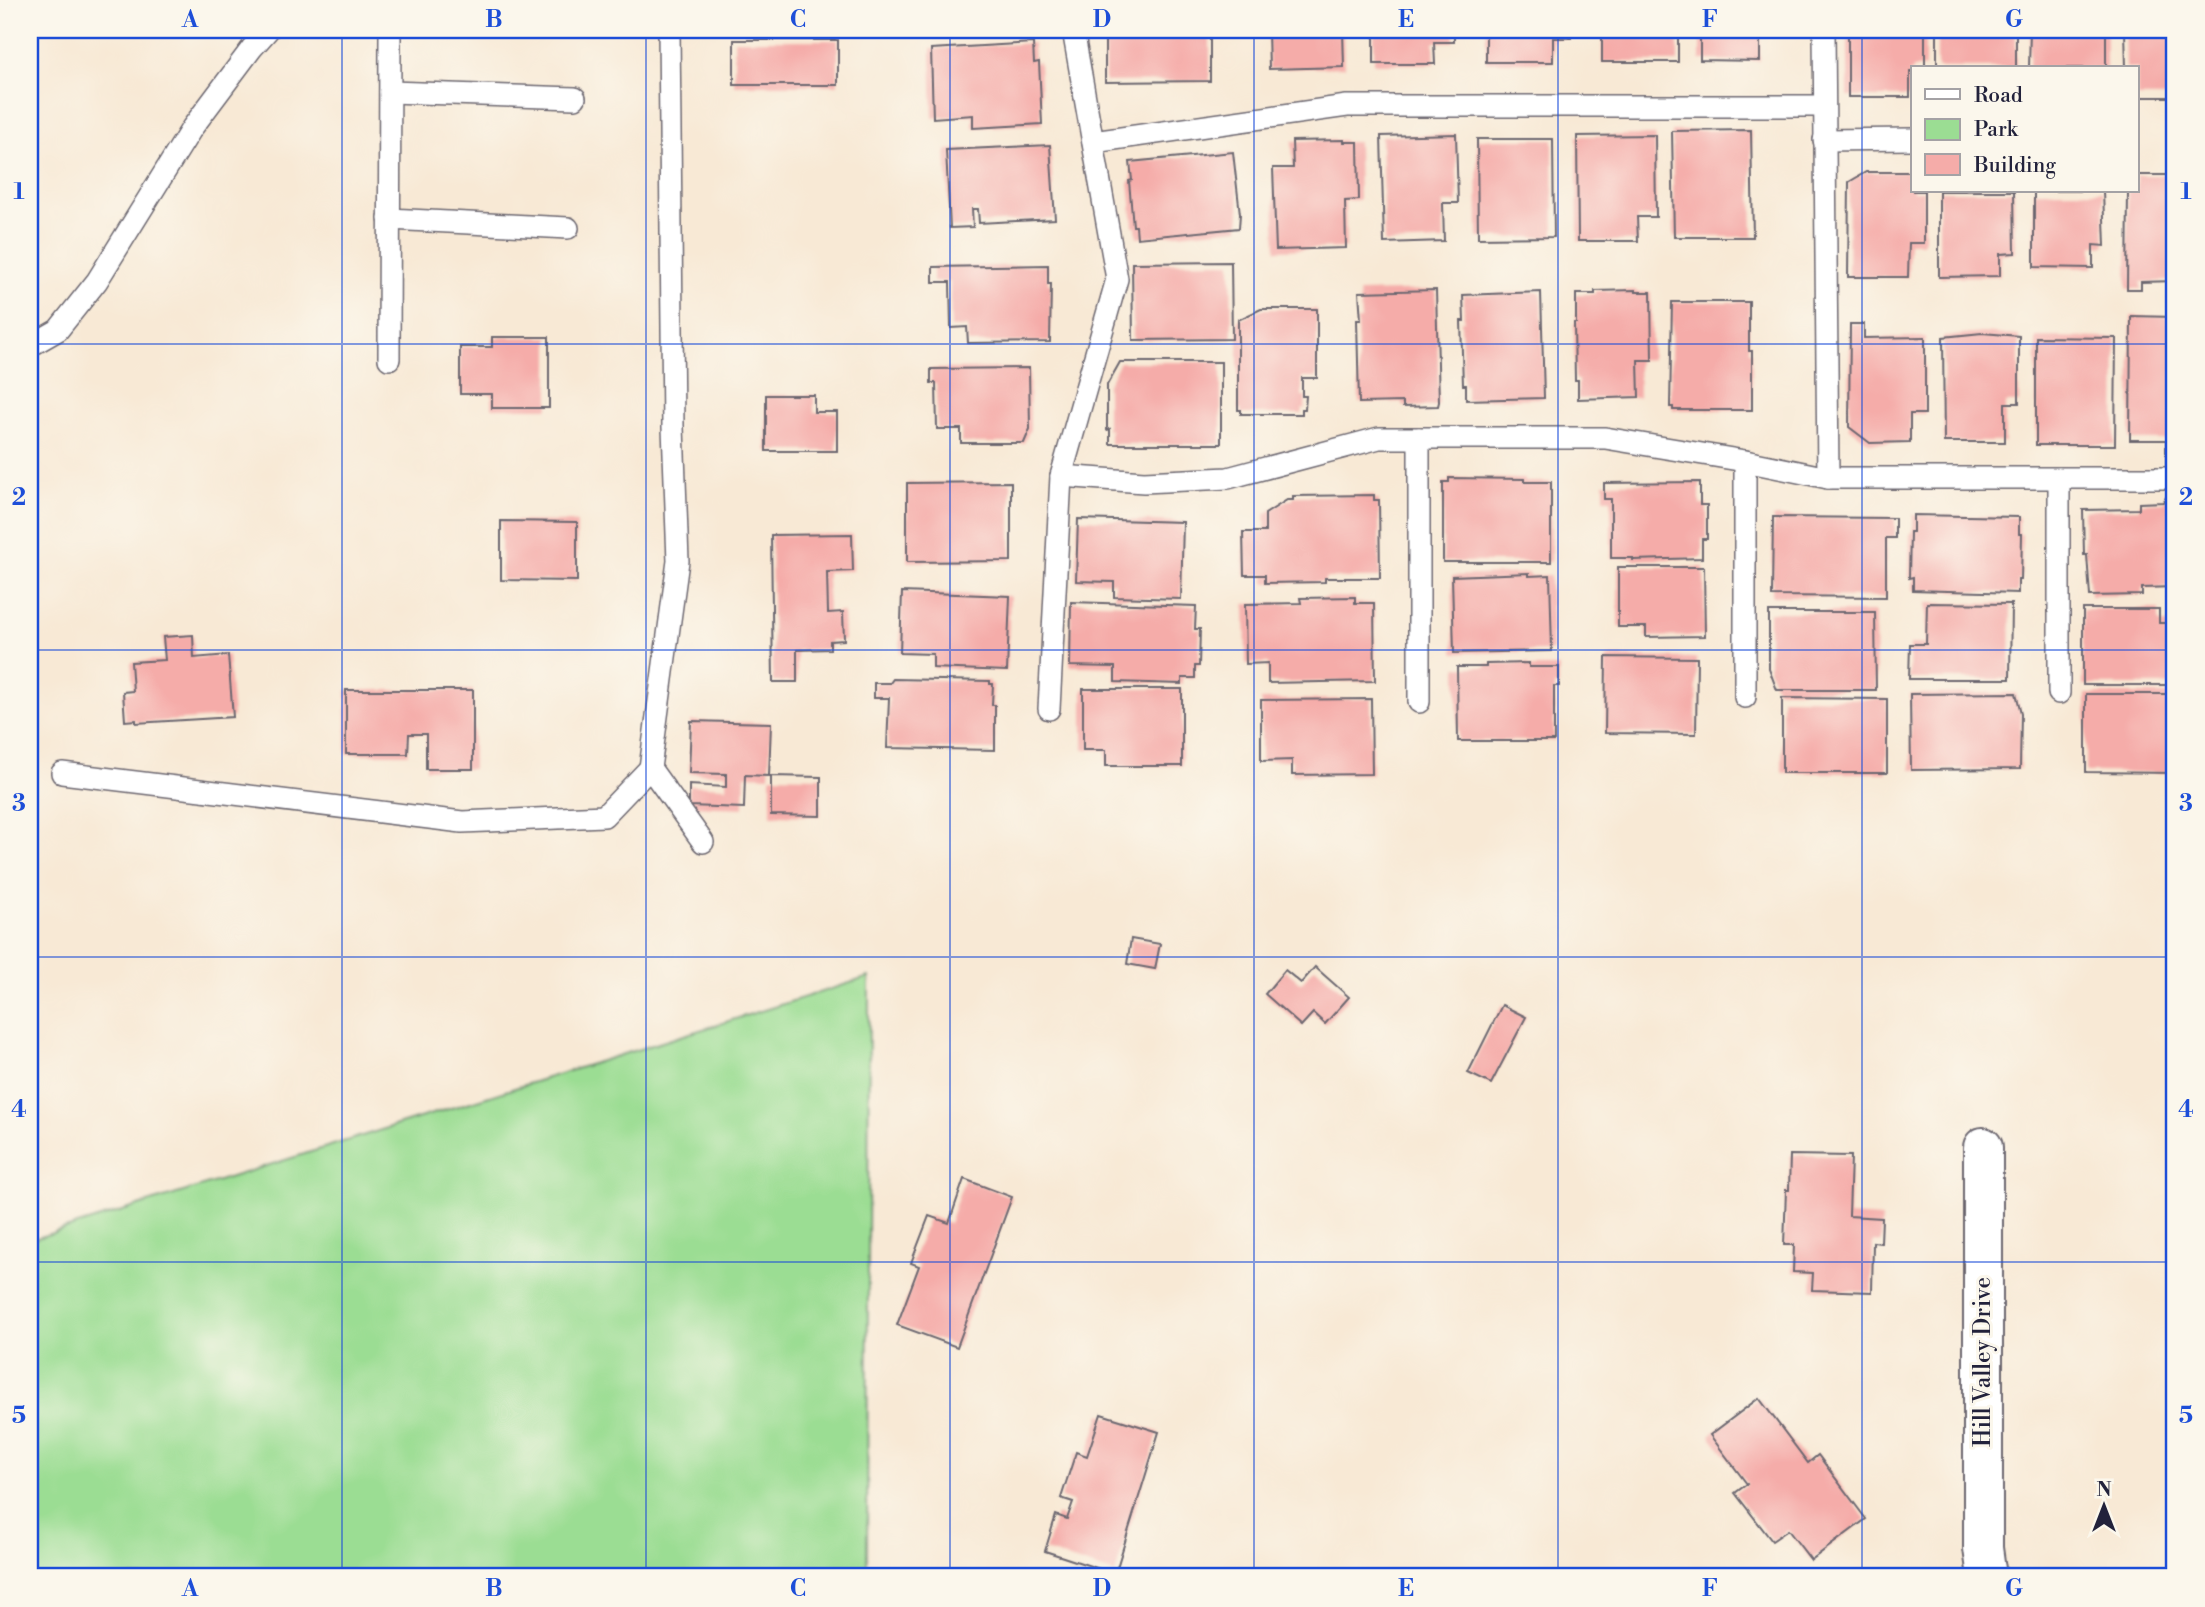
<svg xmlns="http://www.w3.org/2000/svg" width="2205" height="1607" font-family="'Libre Bodoni',serif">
  <rect width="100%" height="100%" fill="#fbf7ec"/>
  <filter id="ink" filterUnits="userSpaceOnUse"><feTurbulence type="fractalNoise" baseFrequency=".0143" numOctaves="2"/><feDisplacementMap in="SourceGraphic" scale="14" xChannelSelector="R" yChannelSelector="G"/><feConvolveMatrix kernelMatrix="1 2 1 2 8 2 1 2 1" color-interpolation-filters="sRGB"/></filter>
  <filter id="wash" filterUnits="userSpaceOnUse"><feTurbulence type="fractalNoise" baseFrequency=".00686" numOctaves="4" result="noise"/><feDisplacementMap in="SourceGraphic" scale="28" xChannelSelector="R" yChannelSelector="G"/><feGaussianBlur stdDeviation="1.57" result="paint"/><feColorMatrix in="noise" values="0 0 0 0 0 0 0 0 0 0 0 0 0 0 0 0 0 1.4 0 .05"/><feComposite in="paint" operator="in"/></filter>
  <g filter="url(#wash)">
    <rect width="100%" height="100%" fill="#f8e9d5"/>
    <!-- green -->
    <polygon fill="#9bdd93" stroke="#5e8067" stroke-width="2" points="869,977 867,1577 30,1577 30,1240"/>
    <g id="blocks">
      <!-- building -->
      <g fill="#f5aca9">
        <polygon points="1105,30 1210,30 1210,81 1105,82"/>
        <polygon points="1268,30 1343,30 1344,67 1269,69"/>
        <polygon points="1374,30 1454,30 1454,42 1434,42 1435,64 1374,64"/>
        <polygon points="1486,30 1571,30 1571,38 1553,38 1553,62 1486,62"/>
        <rect x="1602" y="30" width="76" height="32"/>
        <polygon points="1700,30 1776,30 1776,33 1760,33 1760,61 1700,60"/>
        <polygon points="1848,30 1925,30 1925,68 1913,68 1913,71 1910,71 1910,97 1848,97"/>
        <rect x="1937" y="30" width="79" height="38"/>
        <polygon points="2030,30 2106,30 2106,68 2029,68"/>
        <polygon points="2125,30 2175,30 2175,97 2137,97 2137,68 2126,68"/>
        <rect x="734" y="40" width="104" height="45"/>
        <polygon points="1033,43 1034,63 1039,62 1042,124 973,128 973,115 933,118 931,49"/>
        <polygon points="1751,130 1753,237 1674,237 1672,131"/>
        <polygon points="1456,134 1458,203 1443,203 1444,241 1384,243 1381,136"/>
        <polygon points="1655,135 1656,217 1637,217 1638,241 1578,241 1577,136"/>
        <polygon points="1477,139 1553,139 1554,237 1478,238"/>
        <polygon points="1344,140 1344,142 1358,142 1359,200 1345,201 1346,248 1276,250 1273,168 1293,168 1292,141"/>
        <polygon points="1050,145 1055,219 979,223 978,209 972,209 973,227 950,228 946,150"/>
        <polygon points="1233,152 1240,214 1239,228 1137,238 1136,226 1133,226 1129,181 1132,180 1130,162"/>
        <polygon points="1866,172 1913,172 1913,191 1924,191 1924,243 1909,243 1908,277 1848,277 1849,182"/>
        <polygon points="2137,175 2175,175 2175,281 2141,282 2141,289 2127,289 2128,191 2137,191"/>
        <polygon points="1939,191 2014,191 2015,253 2000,254 2000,276 1939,277"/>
        <polygon points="2034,191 2103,191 2105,246 2093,245 2093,268 2034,267"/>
        <polygon points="1231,262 1232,339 1133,340 1132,263"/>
        <polygon points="1048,265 1048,284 1051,284 1050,342 968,343 967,327 951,328 950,282 933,282 933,267"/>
        <polygon points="1436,290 1439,402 1438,406 1403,407 1403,402 1359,403 1357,320 1361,320 1359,292"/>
        <polygon points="1636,290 1636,292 1651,292 1652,360 1638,360 1639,397 1578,399 1578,380 1575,380 1574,323 1576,323 1576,294 1595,294 1595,291"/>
        <polygon points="1541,292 1544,398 1466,400 1466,385 1463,385 1461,321 1464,321 1463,295"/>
        <polygon points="1672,302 1749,302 1749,351 1752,351 1752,410 1673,410 1673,407 1670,407"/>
        <polygon points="1261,309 1317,309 1317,378 1302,378 1302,396 1306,396 1305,409 1302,409 1302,414 1241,414 1241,410 1238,410 1238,320"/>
        <polygon points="2131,316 2175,317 2175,471 2166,471 2166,440 2130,440"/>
        <polygon points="1850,324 1864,324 1864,338 1925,337 1925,414 1910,414 1910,442 1870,443 1849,427"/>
        <polygon points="1982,333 2019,336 2019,403 2005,403 2005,442 1944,442 1943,337"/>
        <polygon points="492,337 549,337 549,408 492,408 492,394 460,394 460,347 492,347"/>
        <polygon points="2036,337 2116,338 2115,445 2036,445"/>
        <polygon points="1120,362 1221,362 1221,444 1110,444 1110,429 1107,430 1107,385"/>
        <polygon points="1029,368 1030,429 1024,443 961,443 961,429 937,429 936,383 931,383 931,369"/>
        <polygon points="766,395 814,395 814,412 837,412 837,451 766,451"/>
        <polygon points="1449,478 1525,479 1525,482 1551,482 1551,562 1443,562 1443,482 1449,482"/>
        <polygon points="1011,482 1011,561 907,562 907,483"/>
        <polygon points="1700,482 1700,505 1707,505 1707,539 1702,539 1702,558 1633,560 1633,558 1611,558 1611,499 1604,499 1604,483"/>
        <polygon points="2170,491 2175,491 2175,587 2142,588 2142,595 2090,596 2087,555 2084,555 2083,510 2139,509 2139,503 2163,502"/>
        <polygon points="1374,495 1374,500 1379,500 1380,578 1325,578 1325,582 1265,583 1265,575 1244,575 1243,532 1265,532 1265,514 1287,500 1293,500 1293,496"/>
        <polygon points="1913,515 2019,517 2019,534 2022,534 2021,580 2018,580 2018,593 1913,590 1913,577 1909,578 1910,532 1913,532"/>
        <polygon points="1773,517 1895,518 1895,538 1886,538 1886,597 1772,596"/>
        <polygon points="1078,519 1183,522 1181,599 1114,597 1114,582 1076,581"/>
        <polygon points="501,521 577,522 577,581 501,580"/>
        <polygon points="852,534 853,571 827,572 828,613 843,612 844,640 830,641 830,649 797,650 797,682 773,682 771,535"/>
        <polygon points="1618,567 1704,567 1705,636 1646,637 1646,627 1618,627"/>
        <polygon points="1529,573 1529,576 1550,575 1552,651 1454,653 1452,576"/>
        <polygon points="902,592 1010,596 1007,671 933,668 933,654 900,653"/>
        <polygon points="1355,597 1355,603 1374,603 1375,681 1268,683 1268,663 1246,664 1245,604 1301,603 1300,598"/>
        <polygon points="1071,602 1196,606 1195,629 1200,629 1199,666 1195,666 1195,678 1182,678 1182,684 1115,682 1115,667 1070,666"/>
        <polygon points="1927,603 2011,604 2010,679 1909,679 1910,644 1926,644"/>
        <polygon points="2083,609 2159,609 2159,623 2175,623 2175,685 2083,685"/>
        <polygon points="1769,612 1875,612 1876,690 1777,690 1769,669"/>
        <polygon points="193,635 194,658 228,655 233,717 136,723 136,720 125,721 123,692 133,691 131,662 165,660 163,637"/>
        <polygon points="1606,657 1697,658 1696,734 1605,733"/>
        <polygon points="1529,663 1529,667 1559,667 1559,686 1554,686 1554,741 1458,741 1457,667 1486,667 1486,664"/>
        <polygon points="893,679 990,681 990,684 993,684 992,705 995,705 995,750 887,748 889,698 874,698 874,683 890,683"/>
        <polygon points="1083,689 1182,689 1182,766 1106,766 1106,750 1083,750"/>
        <polygon points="346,690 473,690 473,769 426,769 426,734 409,734 408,754 346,754"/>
        <polygon points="2016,693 2021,713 2020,769 1911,770 1910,694"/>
        <polygon points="2086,694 2175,694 2175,773 2086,772"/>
        <polygon points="1782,698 1887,699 1887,773 1782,773"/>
        <polygon points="1371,699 1372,774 1292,775 1292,760 1261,761 1261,700"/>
        <polygon points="691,721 771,723 769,776 745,775 744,808 689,806 689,785 726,787 726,774 689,773"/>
        <polygon points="771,776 821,777 821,816 771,815"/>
        <polygon points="1131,939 1160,944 1155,969 1127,964"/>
        <polygon points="1315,967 1349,997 1325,1024 1313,1013 1301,1026 1265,994 1285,970 1301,983"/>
        <polygon points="1502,1005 1526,1017 1491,1084 1468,1073"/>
        <polygon points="1790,1155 1851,1156 1849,1216 1882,1218 1881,1243 1873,1242 1872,1292 1812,1290 1813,1273 1793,1272 1794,1245 1784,1245 1786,1190 1789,1190"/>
        <polygon points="964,1179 1012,1197 957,1347 897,1325 919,1266 911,1263 929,1216 949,1223"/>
        <polygon points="1759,1398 1808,1463 1818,1455 1866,1519 1811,1560 1788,1530 1772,1541 1735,1493 1747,1484 1710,1435"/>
        <polygon points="1101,1414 1159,1432 1115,1574 1045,1551 1056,1515 1067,1519 1073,1502 1061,1498 1076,1452 1087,1456"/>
      </g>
    </g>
  </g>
  <g filter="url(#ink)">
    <use href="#blocks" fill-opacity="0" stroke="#6d6871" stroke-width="2"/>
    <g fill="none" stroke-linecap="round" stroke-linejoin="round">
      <!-- service casing -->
      <g stroke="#6d6871" stroke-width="24">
        <g id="service">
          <polyline points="669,30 673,427 678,561 650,768 703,842"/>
          <polyline points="1824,30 1828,478"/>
          <polyline points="390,92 575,98"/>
          <polyline points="1824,140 1913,139"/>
          <polyline points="1093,142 1347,106 1824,106"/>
          <polyline points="389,219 568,228"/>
          <polyline points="30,346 58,330 97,281 192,128 252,48 268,30"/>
          <polyline points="389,359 390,30"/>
          <polyline points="1419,438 1419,702"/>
          <polyline points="1745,461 1745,697"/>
          <polyline points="1061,476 1144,482 1228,478 1379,438 1605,438 1745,461 1828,478 2166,478"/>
          <polyline points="2059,478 2059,693"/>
          <polyline points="1049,709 1061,476 1117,279 1073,30"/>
          <polyline points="62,773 462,822 604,816 650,768"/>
        </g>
      </g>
      <!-- minor casing -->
      <g stroke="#6d6871" stroke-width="42">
        <polyline id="minor" points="1983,1147 1983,1548 1987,1577"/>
      </g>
      <!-- service -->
      <use href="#service" stroke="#fff" stroke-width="21"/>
      <!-- minor -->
      <use href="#minor" stroke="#fff" stroke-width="38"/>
    </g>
  </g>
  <!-- grid -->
  <path fill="none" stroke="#1d4ed8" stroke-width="2" stroke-opacity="0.55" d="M342,30v1547M646,30v1547M950,30v1547M1254,30v1547M1558,30v1547M1862,30v1547M30,344h2145M30,650h2145M30,957h2145M30,1262h2145"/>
  <g text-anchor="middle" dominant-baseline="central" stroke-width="6" stroke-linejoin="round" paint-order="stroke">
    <!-- street labels -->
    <g font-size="23" fill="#22223b" stroke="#fbf7ec">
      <text transform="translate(1983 1362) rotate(-90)">Hill Valley Drive</text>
    </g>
  </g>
  <!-- margin -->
  <rect width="2205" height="1607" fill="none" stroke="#fbf7ec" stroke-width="77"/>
  <!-- legend -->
  <rect x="1911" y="66" width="228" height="126" fill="#fbf7ec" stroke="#a4a2a5" stroke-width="2"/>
  <rect x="1925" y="89" width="35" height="10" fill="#ffffff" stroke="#a4a2a5" stroke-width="2"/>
  <text x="1974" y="102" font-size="21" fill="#22223b">Road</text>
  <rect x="1925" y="119" width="35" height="21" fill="#9bdd93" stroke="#a4a2a5" stroke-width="2"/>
  <text x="1974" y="136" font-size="21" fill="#22223b">Park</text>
  <rect x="1925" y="154" width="35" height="21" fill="#f5aca9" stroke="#a4a2a5" stroke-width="2"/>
  <text x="1974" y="172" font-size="21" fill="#22223b">Building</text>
  <!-- north arrow -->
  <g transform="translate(2104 1506)" stroke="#fbf7ec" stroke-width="5" paint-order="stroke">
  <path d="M0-5L12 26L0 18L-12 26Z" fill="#22223b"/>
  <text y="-10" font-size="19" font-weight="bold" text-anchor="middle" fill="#22223b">N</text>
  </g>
  <rect x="38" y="38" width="2128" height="1530" fill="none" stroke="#1d4ed8" stroke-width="2.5"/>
  <g font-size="23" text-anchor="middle" font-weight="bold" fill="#1d4ed8">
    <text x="190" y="27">A</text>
    <text x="494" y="27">B</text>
    <text x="798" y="27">C</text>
    <text x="1102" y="27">D</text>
    <text x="1406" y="27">E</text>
    <text x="1710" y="27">F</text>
    <text x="2014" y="27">G</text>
    <text x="19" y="199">1</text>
    <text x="2186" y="199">1</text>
    <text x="19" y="505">2</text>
    <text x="2186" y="505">2</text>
    <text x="19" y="811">3</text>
    <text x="2186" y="811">3</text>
    <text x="19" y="1117">4</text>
    <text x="2186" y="1117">4</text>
    <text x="19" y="1423">5</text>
    <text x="2186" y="1423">5</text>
    <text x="190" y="1596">A</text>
    <text x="494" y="1596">B</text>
    <text x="798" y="1596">C</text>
    <text x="1102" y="1596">D</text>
    <text x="1406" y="1596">E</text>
    <text x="1710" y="1596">F</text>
    <text x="2014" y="1596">G</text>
  </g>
</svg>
